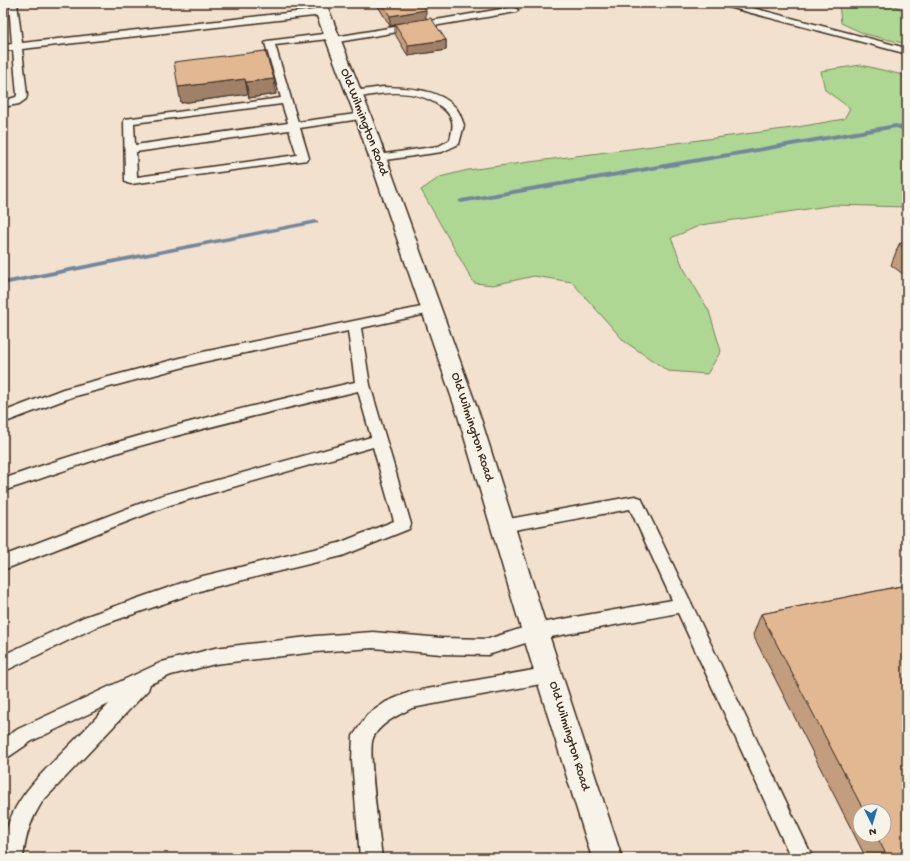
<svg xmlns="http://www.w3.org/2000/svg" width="910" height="861" font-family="'Gochi Hand',sans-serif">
  <rect width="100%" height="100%" fill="#f1e1ce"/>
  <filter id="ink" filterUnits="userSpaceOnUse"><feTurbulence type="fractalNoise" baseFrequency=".025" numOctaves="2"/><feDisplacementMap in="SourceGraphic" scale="8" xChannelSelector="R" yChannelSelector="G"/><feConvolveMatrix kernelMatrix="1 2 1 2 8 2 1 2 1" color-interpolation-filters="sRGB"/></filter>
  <g filter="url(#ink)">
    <!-- green -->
    <g fill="#afd794" stroke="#758059">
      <polygon points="839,3 889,3 907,12 907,44 865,34 841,23"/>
      <polygon points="861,65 907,76 907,207 834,205 701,225 671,238 683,267 709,311 721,351 707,374 668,371 624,341 572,282 534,276 493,285 474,283 421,190 440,177 468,170 792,128 844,119 850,108 825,90 821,71"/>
    </g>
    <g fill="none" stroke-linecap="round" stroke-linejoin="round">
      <!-- stream -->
      <g fill="#72869d" fill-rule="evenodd">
        <polygon points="896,124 907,128 907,132 896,128 461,203 458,201 461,199"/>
        <polygon points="316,220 318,221 318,223 3,285 3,281"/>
      </g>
      <!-- service casing -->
      <g stroke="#3b2a1e" stroke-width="3">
        <g id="service">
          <polygon points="9,3 17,3 22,43 323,9 328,12 323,15 22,49 27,95 26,99 19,104 3,107 3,101 16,97 17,95 13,50 3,51 3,45 12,44"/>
          <polygon points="720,3 734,3 906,48 907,51 903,53 900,52 721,5"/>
          <path d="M513,7l5,3 -2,2 -184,31 -3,-1 -1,-3 -53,6 23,77 65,-9 4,1 1,2 -1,2 -67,10 9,30 -2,2 -176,24 -4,-1 -2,-2 -1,-60 1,-2 156,-21 -16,-55 2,-2 64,-8 3,1 1,3zM282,104l6,19 -153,22 -1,-22zM289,130l8,25 -160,22 -1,-25z"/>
          <path d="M383,87c24,1 56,1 73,21 4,5 6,12 8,17l-5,19 -17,8 -64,9 -4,-1 -2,-2 6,-3 61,-9 11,-6c4,-16 5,-23 -10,-34 -19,-14 -45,-15 -68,-11 -7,1 -18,5 -23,-1l5,-3z"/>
          <path d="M431,305l5,1 2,3 -2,3 -75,16 9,57 41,139 -2,5 -67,27 -136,33 -110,38 -93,45v-17l81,-38 115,-40 140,-34 55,-22 -21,-74 -203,58 -167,65v-14l157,-60 211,-59 -13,-46c-75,18 -149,35 -222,56 -45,13 -88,30 -133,44v-12c115,-41 233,-70 352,-97l-7,-51 -145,31 -131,35 -69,26v-11l60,-23 140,-37z"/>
          <path d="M635,496l6,2 2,4 170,356h-22l-113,-245 -143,27 -47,15 -47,-1 -68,-6 -57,4 -101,12 -44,11 -21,9 -2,6 -106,112c-12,20 -16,32 -19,56h-20c0,-47 27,-73 57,-103 17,-17 33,-34 49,-51l-77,37 -22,15 -7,3v-20l15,-10 144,-67 53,-14 101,-12 57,-4 68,6 47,1 47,-15 137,-24 -42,-91 -127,23 -6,-1 -2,-5 2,-5 6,-1z"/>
          <path d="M550,667l7,2 2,6 -2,6 -145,27c-13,7 -32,15 -39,30 -6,12 7,100 9,120h-22l-8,-97 1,-25 14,-21 19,-13 24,-10z"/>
        </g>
      </g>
      <!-- secondary casing -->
      <g stroke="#3b2a1e" stroke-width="3">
        <polygon id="secondary" points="312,3 326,3 371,116 480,416 548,632 622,858 592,858 522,632 458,416 355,116"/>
      </g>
      <!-- service -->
      <use href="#service" fill="#f7f3e8" fill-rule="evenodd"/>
      <!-- secondary -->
      <use href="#secondary" fill="#f7f3e8" fill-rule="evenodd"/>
    </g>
    <!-- wall -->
    <g fill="#c29e7e" stroke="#3b2a1e" fill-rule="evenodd">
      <polygon points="376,3 421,3 426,18 446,40 446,50 408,56 395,34 395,25 390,26"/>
      <polygon points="265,51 276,94 249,98 248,94 181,103"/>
      <polygon points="907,241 907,277 891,265 899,244"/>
      <path d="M907,585v273h-41l-113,-223 8,-21zM860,811h24v24h-24z"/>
    </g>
    <!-- shaded-wall -->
    <g fill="#9e8167" stroke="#3b2a1e">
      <polygon points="426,10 426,20 395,24 395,25 390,26 390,16"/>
      <polygon points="446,40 446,50 408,56 408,45"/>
      <polygon points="245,79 248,94 181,103 178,87"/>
      <polygon points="274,79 276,94 249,98 246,82"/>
      <polygon points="907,851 907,858 886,858 887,856"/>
    </g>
    <!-- building -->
    <g fill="#e2b893" stroke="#3b2a1e">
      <polygon points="382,3 421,3 426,10 390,16"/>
      <polygon points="431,18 446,40 408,45 395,24"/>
      <polygon points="265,51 274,79 246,82 245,79 178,87 174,62"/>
      <polygon points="907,241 907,250 899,244"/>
      <polygon points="907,585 907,851 887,856 876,835 884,835 884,811 864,811 761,614"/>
    </g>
  </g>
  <g text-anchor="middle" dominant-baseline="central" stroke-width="3" stroke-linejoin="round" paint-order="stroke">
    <!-- street labels -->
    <g font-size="13" fill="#3b2a1e" stroke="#f7f3e8">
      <text transform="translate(364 122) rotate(69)">Old Wilmington Road</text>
      <text transform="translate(472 427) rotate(72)">Old Wilmington Road</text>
      <text transform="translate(569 736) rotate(73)">Old Wilmington Road</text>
    </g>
  </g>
  <!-- margin -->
  <rect width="910" height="861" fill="none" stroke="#f7f3e8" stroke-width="16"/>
  <rect x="8" y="8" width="894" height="845" fill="none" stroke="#3b2a1e" stroke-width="1.5" filter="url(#ink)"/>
  <!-- north arrow -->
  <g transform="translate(872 823) rotate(175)"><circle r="19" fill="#f7f3e8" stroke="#aca397"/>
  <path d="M0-3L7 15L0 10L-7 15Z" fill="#1f6fb2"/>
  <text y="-6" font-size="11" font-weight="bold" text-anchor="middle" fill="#3b2a1e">N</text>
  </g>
</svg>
